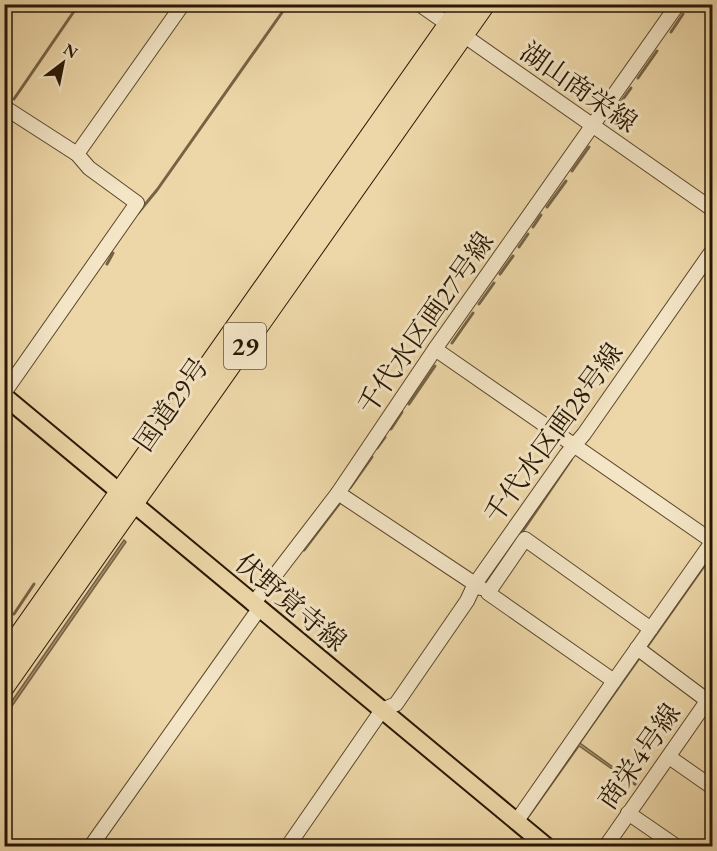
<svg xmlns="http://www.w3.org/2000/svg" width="717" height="851" font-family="'EB Garamond','Noto Serif JP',serif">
  <rect width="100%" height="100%" fill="#edd7a8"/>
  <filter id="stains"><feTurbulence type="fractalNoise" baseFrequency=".00333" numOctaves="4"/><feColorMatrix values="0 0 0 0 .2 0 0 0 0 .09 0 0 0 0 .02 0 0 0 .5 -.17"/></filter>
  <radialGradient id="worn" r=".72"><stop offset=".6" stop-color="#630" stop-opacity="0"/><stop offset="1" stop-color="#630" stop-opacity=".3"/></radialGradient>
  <!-- water -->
  <g fill="#aa9670" stroke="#766345" stroke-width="1.5">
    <polygon points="124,540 126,542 5,716 5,711"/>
    <polygon points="712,548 712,556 580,743 636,784 635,785 579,746 528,818 524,815"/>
  </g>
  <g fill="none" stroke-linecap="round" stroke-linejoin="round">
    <!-- stream -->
    <g stroke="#766345" stroke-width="3">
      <polyline points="671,32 683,14"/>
      <polyline points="638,78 657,51"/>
      <polyline points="14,99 79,4"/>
      <polyline points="611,116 631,88"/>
      <polyline points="572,171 589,147"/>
      <polyline points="547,207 566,181"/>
      <polyline points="138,213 157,190 288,4"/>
      <polyline points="533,227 541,215"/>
      <polyline points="519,247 528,234"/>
      <polyline points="107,264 113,253"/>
      <polyline points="500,274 513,256"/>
      <polyline points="479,304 494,283"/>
      <polyline points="452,343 473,313"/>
      <polyline points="409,404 435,366"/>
      <polyline points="391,429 402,412"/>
      <polyline points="377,448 385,437"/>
      <polyline points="350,488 372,457"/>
      <polyline points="522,532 571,460"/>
      <polyline points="304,550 339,504"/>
      <polyline points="486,583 516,540"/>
      <polyline points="14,614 34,584"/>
    </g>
    <!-- minor casing -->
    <g stroke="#59472d" stroke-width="16">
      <g id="minor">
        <polyline points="419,4 712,209"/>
        <polyline points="4,107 77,154 89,168 137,203 4,393"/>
        <polyline points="77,154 183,4"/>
        <polyline points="435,349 712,541"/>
        <polyline points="338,493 481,588"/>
        <polyline points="253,604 338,493 435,349 678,4"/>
        <polyline points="651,629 525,539 488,593 614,681 712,542"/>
        <polyline points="637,648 712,704"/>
        <polyline points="669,757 712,787"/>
        <polyline points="628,813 676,846"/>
        <polyline points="516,822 614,681"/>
        <polyline points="91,846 259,609"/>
        <polyline points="288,846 382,710 396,704 467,601 475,584 566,455 584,434 712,251"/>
        <polyline points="606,846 712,694"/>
      </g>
    </g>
    <!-- major casing -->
    <g stroke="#281704" stroke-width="20">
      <polyline id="major" points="4,396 546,846"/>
    </g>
    <!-- highway casing -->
    <g stroke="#281704" stroke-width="22">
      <g id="highway">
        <polyline points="4,657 463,4"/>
        <polyline points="4,687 485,4"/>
      </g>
    </g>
    <!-- minor -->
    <use href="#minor" stroke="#f3e5c6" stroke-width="14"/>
    <!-- major -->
    <use href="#major" stroke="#edd7a8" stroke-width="16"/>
    <!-- highway -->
    <use href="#highway" stroke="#edd7a8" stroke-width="20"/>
  </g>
  <g text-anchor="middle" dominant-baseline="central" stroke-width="6" stroke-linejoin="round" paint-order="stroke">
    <!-- shield labels -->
    <rect fill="#f3e5c6" stroke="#65553e" stroke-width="1.5" x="224" y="323" width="42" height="46" rx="4.5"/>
    <g font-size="26" font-weight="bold" fill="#281704">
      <text x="245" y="346">29</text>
    </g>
    <!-- street labels -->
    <g font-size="27" fill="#281704" stroke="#f3e5c6">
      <text transform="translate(579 87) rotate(35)">湖山商栄線</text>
      <text transform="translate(425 323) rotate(-55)">千代水区画27号線</text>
      <text transform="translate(171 404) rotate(-55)">国道29号</text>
      <text transform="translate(553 433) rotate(-54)">千代水区画28号線</text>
      <text transform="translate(291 602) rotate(40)">伏野覚寺線</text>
      <text transform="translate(639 756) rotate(-55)">商栄4号線</text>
    </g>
  </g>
  <!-- margin -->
  <rect width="717" height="851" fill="none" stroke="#edd7a8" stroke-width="24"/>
  <rect x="6" y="6" width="705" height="839" fill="none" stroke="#281704" stroke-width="3"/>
  <rect x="12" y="12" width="693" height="827" fill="none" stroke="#281704" stroke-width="1.5"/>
  <!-- north arrow -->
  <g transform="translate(63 63) rotate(32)" stroke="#f3e5c6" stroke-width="4.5" paint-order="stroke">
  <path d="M0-4.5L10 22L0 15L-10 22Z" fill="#281704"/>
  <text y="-9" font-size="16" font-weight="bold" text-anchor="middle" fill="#281704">N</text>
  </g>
  <rect width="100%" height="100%" filter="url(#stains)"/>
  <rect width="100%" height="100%" fill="url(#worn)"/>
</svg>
